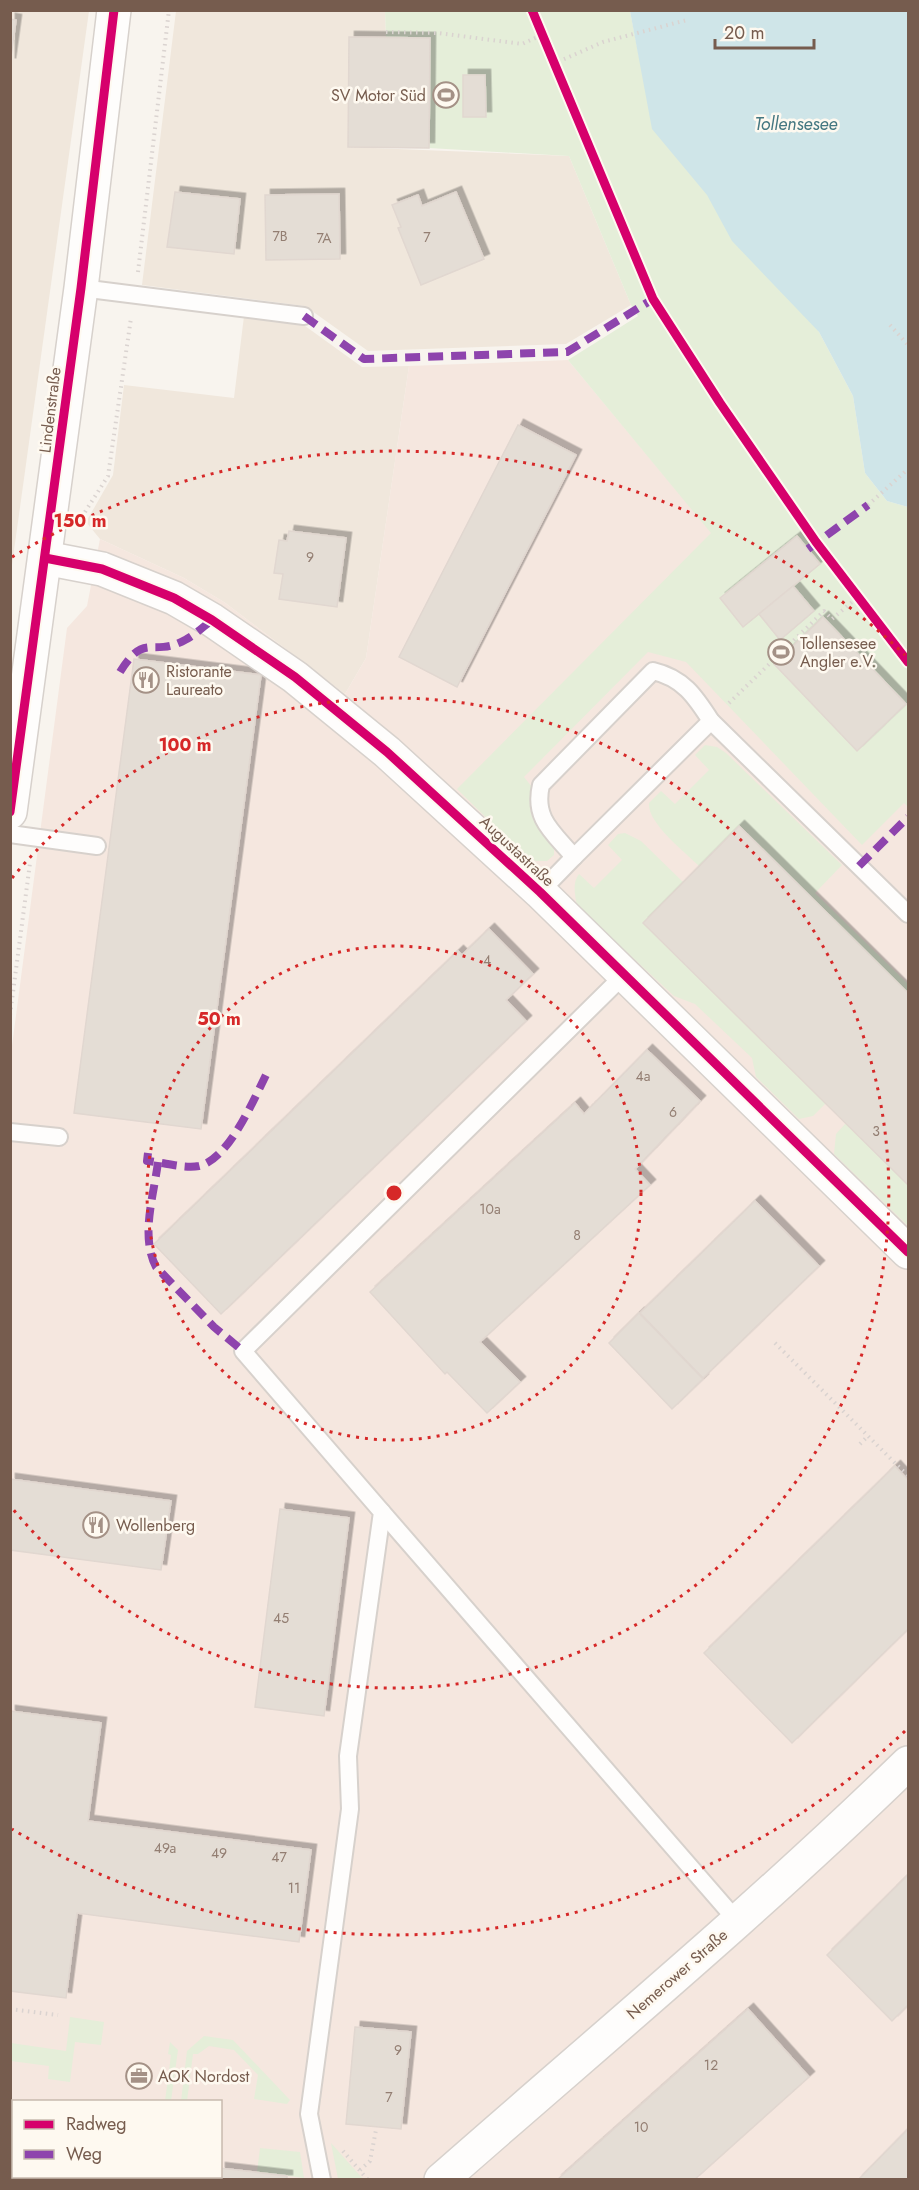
<svg xmlns="http://www.w3.org/2000/svg" width="919" height="2190" font-family="Jost,sans-serif">
  <defs>
    <filter id="shadow"><feDropShadow dx="5.5" dy="-5.5" stdDeviation="0" flood-color="#0004"/></filter>
  </defs>
  <rect width="100%" height="100%" fill="#f8f4ee"/>
  <!-- residential -->
  <g fill="#f0e7dc">
    <polygon points="385,10 386,37 350,37 348,147 569,156 631,305 566,344 368,351 305,306 142,285 176,11"/>
    <polygon points="11,11 89,11 11,572"/>
    <polygon points="244,316 301,323 362,367 409,366 366,658 345,694 224,602 184,578 100,539 86,522 113,475 124,385 234,398"/>
  </g>
  <!-- commercial -->
  <path fill="#f5e7df" fill-rule="evenodd" d="M568,360l143,172 197,267 -3,4 3,4v1372l-897,1 -1,-1119 57,-433 20,-22 13,-67 84,39 40,24 121,92 21,-36 43,-292zM14,2102h206v74h-206z"/>
  <!-- green -->
  <g fill="#e5eed9">
    <path d="M385,11h245l9,46 49,-14 131,289 34,64 12,77 22,28 21,6v300l-4,-4 -42,42 -176,-183 -38,-10 -124,125 8,10c-7,28 3,39 22,59v9l-7,6h-11l-12,-6 -67,-66 254,-256 -143,-173 70,-44 -7,-11 -62,-149 -140,-8 -81,-1 1,-110h37z"/>
    <path d="M705,745l12,2 9,6 116,112 -27,28 93,91v9l-168,-167 -40,41c-15,-15 -53,-44 -51,-64l12,-12 14,13 34,-34 -14,-15z"/>
    <path d="M625,833l16,8 43,42 142,220 -13,13 -14,3 -43,-42 -4,-19 -57,-54 -21,-8 -97,-90c-2,-11 -5,-23 2,-32l15,14 28,-28 -14,-15 10,-11z"/>
    <polygon points="846,1123 908,1185 908,1226 834,1154 836,1134"/>
    <polygon points="70,2017 104,2022 101,2045 75,2042 70,2082 48,2079 49,2066 11,2061 11,2043 66,2051"/>
    <polygon points="204,2036 233,2040 290,2100 287,2104 254,2099 258,2075 234,2050 209,2046 198,2054 193,2054 187,2101 181,2101 187,2051"/>
    <polygon points="170,2042 178,2050 171,2101 165,2101 171,2055 168,2054"/>
    <polygon points="331,2143 363,2179 338,2179"/>
    <polygon points="260,2148 300,2152 304,2178 257,2172"/>
  </g>
  <!-- water -->
  <polygon fill="#cfe5e8" points="630,11 908,11 908,507 887,501 865,473 853,396 819,332 732,241 707,195 652,129"/>
  <!-- building -->
  <g fill="#e4ddd5" stroke="#e1d7d0" stroke-width="1.5" filter="url(#shadow)">
    <polygon points="10,19 16,20 10,64"/>
    <polygon points="349,37 430,38 429,148 348,147"/>
    <polygon points="463,75 485,75 486,117 463,117"/>
    <polygon points="175,192 240,199 234,254 167,247"/>
    <polygon points="456,192 484,259 421,285 398,228 401,227 392,205 418,195 422,206"/>
    <polygon points="339,194 340,259 266,260 265,195"/>
    <polygon points="518,425 576,455 457,687 399,657"/>
    <polygon points="289,531 346,538 337,607 279,599 283,574 274,573 279,540 287,541"/>
    <polygon points="797,536 820,564 743,627 720,598"/>
    <polygon points="793,586 814,611 780,640 759,614"/>
    <polygon points="823,617 906,704 857,751 774,664"/>
    <polygon points="134,659 261,675 201,1129 74,1113"/>
    <polygon points="739,826 908,993 908,1185 643,923"/>
    <polygon points="489,929 533,974 506,1000 526,1021 221,1314 154,1244 458,951 462,955"/>
    <polygon points="647,1050 700,1101 635,1169 650,1185 480,1342 520,1382 487,1413 447,1372 445,1374 370,1292 575,1103 584,1114"/>
    <polygon points="755,1201 819,1266 703,1378 640,1313"/>
    <polygon points="639,1313 703,1379 672,1409 609,1343"/>
    <polygon points="895,1466 908,1480 908,1629 792,1743 704,1653"/>
    <polygon points="10,1479 171,1501 161,1570 10,1550"/>
    <polygon points="280,1509 349,1518 324,1716 255,1707"/>
    <polygon points="10,1711 101,1723 88,1821 311,1850 299,1942 77,1913 66,1998 10,1991"/>
    <polygon points="908,1875 908,2005 892,2021 827,1955"/>
    <polygon points="748,2009 809,2077 694,2180 557,2180"/>
    <polygon points="355,2027 411,2032 401,2129 346,2124"/>
    <polygon points="908,2129 908,2180 858,2180"/>
    <polygon points="10,2143 14,2144 14,2176 220,2176 220,2168 287,2176 287,2180 10,2180"/>
  </g>
  <g fill="none" stroke-linecap="round" stroke-linejoin="round">
    <!-- lane casing -->
    <g stroke="#d7d1cc" stroke-width="20">
      <g id="lane">
        <polyline points="81,288 304,316"/>
        <polyline points="10,834 97,846"/>
        <polyline points="574,857 711,721"/>
        <path d="M540,892l34,-35c-21,-25 -41,-38 -33,-72l112,-114c30,7 42,25 58,50l197,193"/>
        <polyline points="10,1132 59,1137"/>
        <polyline points="382,1512 738,1922"/>
        <polyline points="322,2180 309,2114 350,1809 348,1756 382,1512 243,1351 625,974"/>
      </g>
    </g>
    <!-- street casing -->
    <g stroke="#d7d1cc" stroke-width="36">
      <g id="street">
        <polyline points="45,558 102,569 174,598 212,620 295,677 387,752 540,892 908,1252"/>
        <polyline points="10,812 81,288 114,10"/>
        <path d="M441,2180c157,-138 318,-272 467,-417"/>
      </g>
    </g>
    <!-- path -->
    <g stroke="#dad3d0" stroke-width="4" stroke-dasharray="1.5 4.5" stroke-linecap="butt">
      <polyline points="386,32 438,33 522,44 542,35"/>
      <polyline points="553,64 603,42 687,20"/>
      <polyline points="138,272 169,10"/>
      <polyline points="890,325 908,345"/>
      <polyline points="868,505 908,469"/>
      <polyline points="85,512 108,476 131,318"/>
      <polyline points="729,703 824,611 832,619 858,597"/>
      <polyline points="10,1015 30,863"/>
      <polyline points="775,1343 908,1476"/>
      <polyline points="860,1444 868,1436"/>
      <polyline points="10,2009 58,2015"/>
      <polyline points="10,2133 14,2109"/>
      <polyline points="343,2151 368,2180"/>
      <polyline points="360,2170 370,2161 376,2130"/>
    </g>
    <!-- lane -->
    <use href="#lane" stroke="#fefdfc" stroke-width="16"/>
    <!-- street -->
    <use href="#street" stroke="#fefdfc" stroke-width="33"/>
    <!-- quiet -->
    <g stroke="#8e44ad" stroke-width="8" stroke-dasharray="15 8" stroke-linecap="butt">
      <polyline points="304,316 364,359 567,352 653,299"/>
      <polyline points="808,549 868,505"/>
      <path d="M120,672c25,-41 32,-14 65,-32 10,-5 19,-14 27,-20"/>
      <polyline points="859,866 908,817"/>
      <path d="M148,1153l-1,8c16,1 37,8 52,5 31,-7 56,-70 70,-97"/>
      <path d="M158,1162c-4,33 -18,74 -2,105l58,60 29,24"/>
    </g>
    <!-- cycleway casing -->
    <g stroke="#fef9f0" stroke-width="13">
      <g id="cycleway">
        <polyline points="532,10 653,299 720,403 816,542 908,662"/>
        <polyline points="45,558 102,569 174,598 212,620 295,677 387,752 540,892 908,1252"/>
        <polyline points="10,812 81,288 114,10"/>
      </g>
    </g>
    <!-- cycleway -->
    <use href="#cycleway" stroke="#d6006c" stroke-width="9"/>
  </g>
  <!-- distance rings -->
  <g fill="none" stroke="#d62828" stroke-width="3" stroke-dasharray="3 6">
    <circle cx="394" cy="1193" r="247"/>
    <path d="M12 878A495 495 0 1 1 12 1508"/>
    <path d="M905 1731A742 742 0 0 1 12 1829M12 557A742 742 0 0 1 905 655"/>
  </g>
  <!-- icons -->
  <defs>
    <g id="stadium-ring" transform="scale(1.35)"><circle r="9.5" fill="#fef9f0" stroke="#a49186" stroke-width="1.5"/><path d="M0-5a6.5 5 0 1 0 0 10a6.5 5 0 1 0 0-10ZM-3.5-1.8h7v3.6h-7Z" fill="#a49186"/></g>
    <g id="restaurant-ring" transform="scale(1.35)"><circle r="9.5" fill="#fef9f0" stroke="#a49186" stroke-width="1.5"/><path d="M-5-6h1v4h1v-4h1v4h1v-4h1v5L-1.5 .5V6h-2V.5L-5-1ZM5-6V6H3V1.5H1.5Q1.5-4 5-6Z" fill="#a49186"/></g>
    <g id="office-ring" transform="scale(1.35)"><circle r="9.5" fill="#fef9f0" stroke="#a49186" stroke-width="1.5"/><path d="M-6-3h4V-5.5h4V-3h4V5H-6ZM-1-4.5V-3h2v-1.5ZM-6 0V1H6V0Z" fill="#a49186"/></g>
  </defs>
  <g fill-rule="evenodd">
    <use href="#stadium-ring" x="446" y="95"/>
    <use href="#stadium-ring" x="781" y="652"/>
    <use href="#restaurant-ring" x="146" y="680"/>
    <use href="#restaurant-ring" x="96" y="1525"/>
    <use href="#office-ring" x="139" y="2076"/>
  </g>
  <g text-anchor="middle" dominant-baseline="central" stroke-width="5" stroke-linejoin="round" paint-order="stroke">
    <!-- number labels -->
    <g font-size="14" fill="#937e72">
      <text x="280" y="236">7B</text>
      <text x="427" y="237">7</text>
      <text x="324" y="238">7A</text>
      <text x="310" y="557">9</text>
      <text x="487" y="960">4</text>
      <text x="643" y="1076">4a</text>
      <text x="673" y="1112">6</text>
      <text x="876" y="1131">3</text>
      <text x="490" y="1209">10a</text>
      <text x="577" y="1235">8</text>
      <text x="281" y="1618">45</text>
      <text x="165" y="1848">49a</text>
      <text x="219" y="1853">49</text>
      <text x="279" y="1857">47</text>
      <text x="294" y="1888">11</text>
      <text x="398" y="2050">9</text>
      <text x="711" y="2065">12</text>
      <text x="389" y="2097">7</text>
      <text x="641" y="2127">10</text>
    </g>
    <!-- poi labels -->
    <g font-size="16" fill="#765c4e" stroke="#fef9f0" text-anchor="start">
      <text x="426" y="95" text-anchor="end">SV Motor Süd</text>
      <text x="800" y="643">Tollensesee<tspan x="800" dy="18">Angler e.V.</tspan></text>
      <text x="166" y="671">Ristorante<tspan x="166" dy="18">Laureato</tspan></text>
      <text x="116" y="1525">Wollenberg</text>
      <text x="158" y="2076">AOK Nordost</text>
    </g>
    <!-- street labels -->
    <g font-size="16" fill="#765c4e" stroke="#fef9f0">
      <text transform="translate(50 410) rotate(-83)">Lindenstraße</text>
      <text transform="translate(517 851) rotate(43)">Augustastraße</text>
      <text transform="translate(677 1974) rotate(-41)">Nemerower Straße</text>
    </g>
    <!-- water labels -->
    <g font-size="18" font-style="italic" fill="#447781" stroke="#fef9f0">
      <text x="796" y="124">Tollensesee</text>
    </g>
  </g>
  <circle cx="394" cy="1193" r="9" fill="#d62828" stroke="#fef9f0" stroke-width="3"/>
  <g font-size="18" text-anchor="middle" font-weight="bold" fill="#d62828" stroke="#fef9f0" stroke-width="5" stroke-linejoin="round" paint-order="stroke">
    <text x="80" y="527">150 m</text>
    <text x="185" y="751">100 m</text>
    <text x="219" y="1025">50 m</text>
  </g>
  <!-- border -->
  <rect width="919" height="2190" fill="none" stroke="#765c4e" stroke-width="24"/>
  <!-- legend -->
  <rect x="12" y="2100" width="210" height="78" fill="#fef9f0" stroke="#c8baaf" stroke-width="1.5"/>
  <rect x="24" y="2120" width="30" height="9" fill="#d6006c" stroke="#c8baaf" stroke-width="1.5"/>
  <text x="66" y="2130" font-size="18" fill="#765c4e">Radweg</text>
  <rect x="24" y="2150" width="30" height="9" fill="#8e44ad" stroke="#c8baaf" stroke-width="1.5"/>
  <text x="66" y="2160" font-size="18" fill="#765c4e">Weg</text>
  <!-- scale -->
  <path d="M715 39v9h99v-9" fill="none" stroke="#765c4e" stroke-width="3"/>
  <text x="724" y="39" font-size="18" fill="#765c4e" stroke="#fef9f0" stroke-width="4.5" paint-order="stroke">20 m</text>
</svg>
